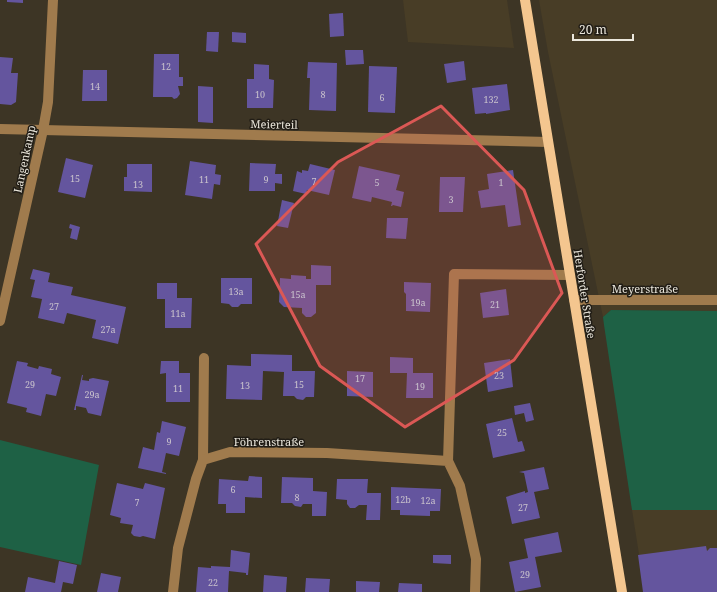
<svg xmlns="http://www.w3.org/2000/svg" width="717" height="592" font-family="'Noto Serif',serif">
  <rect width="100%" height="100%" fill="#3d3525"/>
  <!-- built -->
  <g fill="#483d26">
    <polygon points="403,0 507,0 514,48 408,42"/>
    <polygon points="539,0 717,0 717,311 611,310 603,317 548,52"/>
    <polygon points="632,510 717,510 717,592 645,592"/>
  </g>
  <!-- green -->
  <g fill="#1e6145">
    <polygon points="611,310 717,311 717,510 632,510 604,325 603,317"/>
    <polygon points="0,440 99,465 81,565 0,547"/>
  </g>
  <!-- building -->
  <g fill="#64559e">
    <polygon points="7,0 23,0 23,3 7,2"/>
    <polygon points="343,13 344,36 330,37 329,14"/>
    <polygon points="207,32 219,32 218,52 206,51"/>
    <polygon points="232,32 246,33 246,43 232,42"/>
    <polygon points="345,50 363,50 364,64 346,65"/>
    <polygon points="154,54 179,54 179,77 183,77 183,86 178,86 180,94 177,98 174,99 172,97 153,97"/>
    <polygon points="0,57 13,58 11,73 18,73 16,102 11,105 0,104"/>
    <polygon points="464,61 466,80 447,83 444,64"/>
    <polygon points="308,62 337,63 336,111 309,110 310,78 307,78"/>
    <polygon points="254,64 269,65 269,79 274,80 273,108 247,108 247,79 254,79"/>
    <polygon points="369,66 397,67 395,113 368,112"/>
    <polygon points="83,70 107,70 107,101 82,101"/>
    <polygon points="507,84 510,110 486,114 486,113 475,114 472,88"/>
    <polygon points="198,86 213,87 213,123 198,122"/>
    <polygon points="66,158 93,165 85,198 58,192"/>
    <polygon points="190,161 216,165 215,174 221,175 220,185 214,184 212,199 185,195"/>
    <polygon points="250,163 276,164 275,174 282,174 282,184 275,183 275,191 249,191"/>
    <polygon points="127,164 152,164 152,192 124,191 124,177 127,177"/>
    <polygon points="310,164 335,170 329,195 307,190 306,194 293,191 297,171 302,173 302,170 308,171"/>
    <polygon points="359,166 400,175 396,190 404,192 401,207 393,205 392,206 391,206 392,202 372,197 371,202 352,198"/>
    <polygon points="513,170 521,225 508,227 505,205 481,208 478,191 489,189 487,174"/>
    <polygon points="440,177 465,177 463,212 439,212"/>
    <polygon points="282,200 294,203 288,228 277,226"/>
    <polygon points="387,218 408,218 406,239 386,238"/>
    <polygon points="70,224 80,227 77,240 70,238 72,229 69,228"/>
    <polygon points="311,265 331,266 331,285 316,285 316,313 311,317 306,317 302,313 302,308 284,307 279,302 280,278 291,279 291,275 306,276 306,279 311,279"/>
    <polygon points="33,269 50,273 48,282 73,287 71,295 126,307 118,344 92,338 96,320 67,313 64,324 38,318 42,299 31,297 35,280 30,279"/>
    <polygon points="221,278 252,278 252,304 241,304 238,307 232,307 229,304 221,303"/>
    <polygon points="404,282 431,283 430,312 406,311 406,294 404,292"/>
    <polygon points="157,283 177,283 177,298 192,298 191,328 165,328 165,299 157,299"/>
    <polygon points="506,289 509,315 483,318 480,293"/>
    <polygon points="251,354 292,355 292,371 315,371 314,397 306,397 303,400 297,399 294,396 283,396 284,372 263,371 262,400 226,399 227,365 251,366"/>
    <polygon points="390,357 413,358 413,373 433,373 433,398 406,398 407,373 390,373"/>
    <polygon points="510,359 513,387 488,392 484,363"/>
    <polygon points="17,361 28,363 27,366 38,369 39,366 52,369 51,374 61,377 56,396 46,394 41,416 26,412 27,408 7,403"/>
    <polygon points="161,361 179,361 179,373 190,373 190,402 166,402 166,373 160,374"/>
    <polygon points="347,371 373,372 373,397 347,396"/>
    <polygon points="82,375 83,375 82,380 89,381 89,379 93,378 109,381 101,416 88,413 86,408 76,406 76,410 74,410"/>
    <polygon points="530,403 534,420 526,422 524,413 515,415 514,406"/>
    <polygon points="512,418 518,442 522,441 525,451 493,458 486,424"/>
    <polygon points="162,421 186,427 179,456 166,453 162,472 166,473 166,474 138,468 143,447 154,450 157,432 160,433"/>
    <polygon points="544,467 549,489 534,492 540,518 512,524 506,497 525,491 525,493 528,492 524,473 519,472"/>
    <polygon points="249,476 262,477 262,498 245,497 245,513 226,513 226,504 218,504 219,479 248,481"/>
    <polygon points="282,477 313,478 313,491 327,492 326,516 312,516 312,504 303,504 301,507 295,506 292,503 281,503"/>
    <polygon points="337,479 368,479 367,493 381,493 380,520 366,520 367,505 359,505 355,508 350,508 347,504 347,500 336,499"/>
    <polygon points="117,483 143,489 145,483 165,488 155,539 143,536 140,537 134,536 131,533 133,525 120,523 121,518 110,515"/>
    <polygon points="391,487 441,489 440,511 430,511 430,516 400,515 400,510 391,510"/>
    <polygon points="558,532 562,552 535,557 541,587 515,592 509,562 528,558 524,539"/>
    <polygon points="706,546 707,551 710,548 717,548 717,592 643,592 638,555"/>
    <polygon points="231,550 250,553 248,575 246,575 246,573 229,571 228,592 196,592 198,567 211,568 211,566 230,567"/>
    <polygon points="433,555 451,555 451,564 433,563"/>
    <polygon points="59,561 77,565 73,584 63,582 61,592 25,592 28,577 55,583"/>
    <polygon points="101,573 121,577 118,592 97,592"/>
    <polygon points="264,575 287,577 286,592 263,592"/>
    <polygon points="306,578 330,579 329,592 305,592"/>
    <polygon points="356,581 380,582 379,592 356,592"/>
    <polygon points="399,583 422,584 422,592 398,592"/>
  </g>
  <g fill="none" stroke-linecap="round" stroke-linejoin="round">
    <!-- minor -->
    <g stroke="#a07b4d" stroke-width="10">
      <polyline points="0,129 548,142"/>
      <polyline points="574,300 717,300"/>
      <polyline points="0,321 43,130 48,102 53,0"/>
      <polyline points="203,460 204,358"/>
      <polyline points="448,461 454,274 570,275"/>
      <polyline points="173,592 178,548 196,479 203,460 230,452 327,453 448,461 460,486 476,559 475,592"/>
    </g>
    <!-- major -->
    <polyline stroke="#f4c68f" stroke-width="10" points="525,0 622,592"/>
  </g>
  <!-- marked area -->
  <path fill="#db5855" fill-opacity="0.2" stroke="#db5855" stroke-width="3" stroke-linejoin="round" d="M441,106l83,84 38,103 -48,67 -109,67 -85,-61 -64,-122 82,-82z"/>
  <g text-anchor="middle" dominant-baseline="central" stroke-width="3" stroke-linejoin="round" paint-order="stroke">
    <!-- number labels -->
    <g font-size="9" fill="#c9c2cc">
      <text x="166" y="66">12</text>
      <text x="95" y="86">14</text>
      <text x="260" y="94">10</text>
      <text x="323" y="94">8</text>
      <text x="382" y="97">6</text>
      <text x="491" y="99">132</text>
      <text x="75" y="178">15</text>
      <text x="204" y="179">11</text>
      <text x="266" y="179">9</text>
      <text x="314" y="181">7</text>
      <text x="377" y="182">5</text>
      <text x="501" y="182">1</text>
      <text x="138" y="184">13</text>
      <text x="451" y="199">3</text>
      <text x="236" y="291">13a</text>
      <text x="298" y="294">15a</text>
      <text x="418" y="302">19a</text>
      <text x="495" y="304">21</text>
      <text x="54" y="306">27</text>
      <text x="178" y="313">11a</text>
      <text x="108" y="329">27a</text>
      <text x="499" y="375">23</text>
      <text x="360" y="378">17</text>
      <text x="30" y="384">29</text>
      <text x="299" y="384">15</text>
      <text x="245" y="385">13</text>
      <text x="420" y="386">19</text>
      <text x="178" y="388">11</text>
      <text x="92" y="394">29a</text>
      <text x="502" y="432">25</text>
      <text x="169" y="441">9</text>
      <text x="233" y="489">6</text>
      <text x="297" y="497">8</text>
      <text x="403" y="499">12b</text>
      <text x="428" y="500">12a</text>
      <text x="137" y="502">7</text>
      <text x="523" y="507">27</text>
      <text x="525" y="574">29</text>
      <text x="213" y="582">22</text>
    </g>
    <!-- street labels -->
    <g font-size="11" fill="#ebe7dc" stroke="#211d16">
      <text transform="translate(274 124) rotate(1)">Meierteil</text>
      <text transform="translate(24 159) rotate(-78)">Langenkamp</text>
      <text x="645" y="288">Meyerstraße</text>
      <text transform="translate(585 294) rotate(81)">Herforder Straße</text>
      <text x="269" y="441">Föhrenstraße</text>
    </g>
  </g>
  <!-- scale -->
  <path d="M573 34v6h60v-6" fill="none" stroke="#ebe7dc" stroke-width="2"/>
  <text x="579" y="34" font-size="12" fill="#ebe7dc" stroke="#211d16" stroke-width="3" paint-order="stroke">20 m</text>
</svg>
